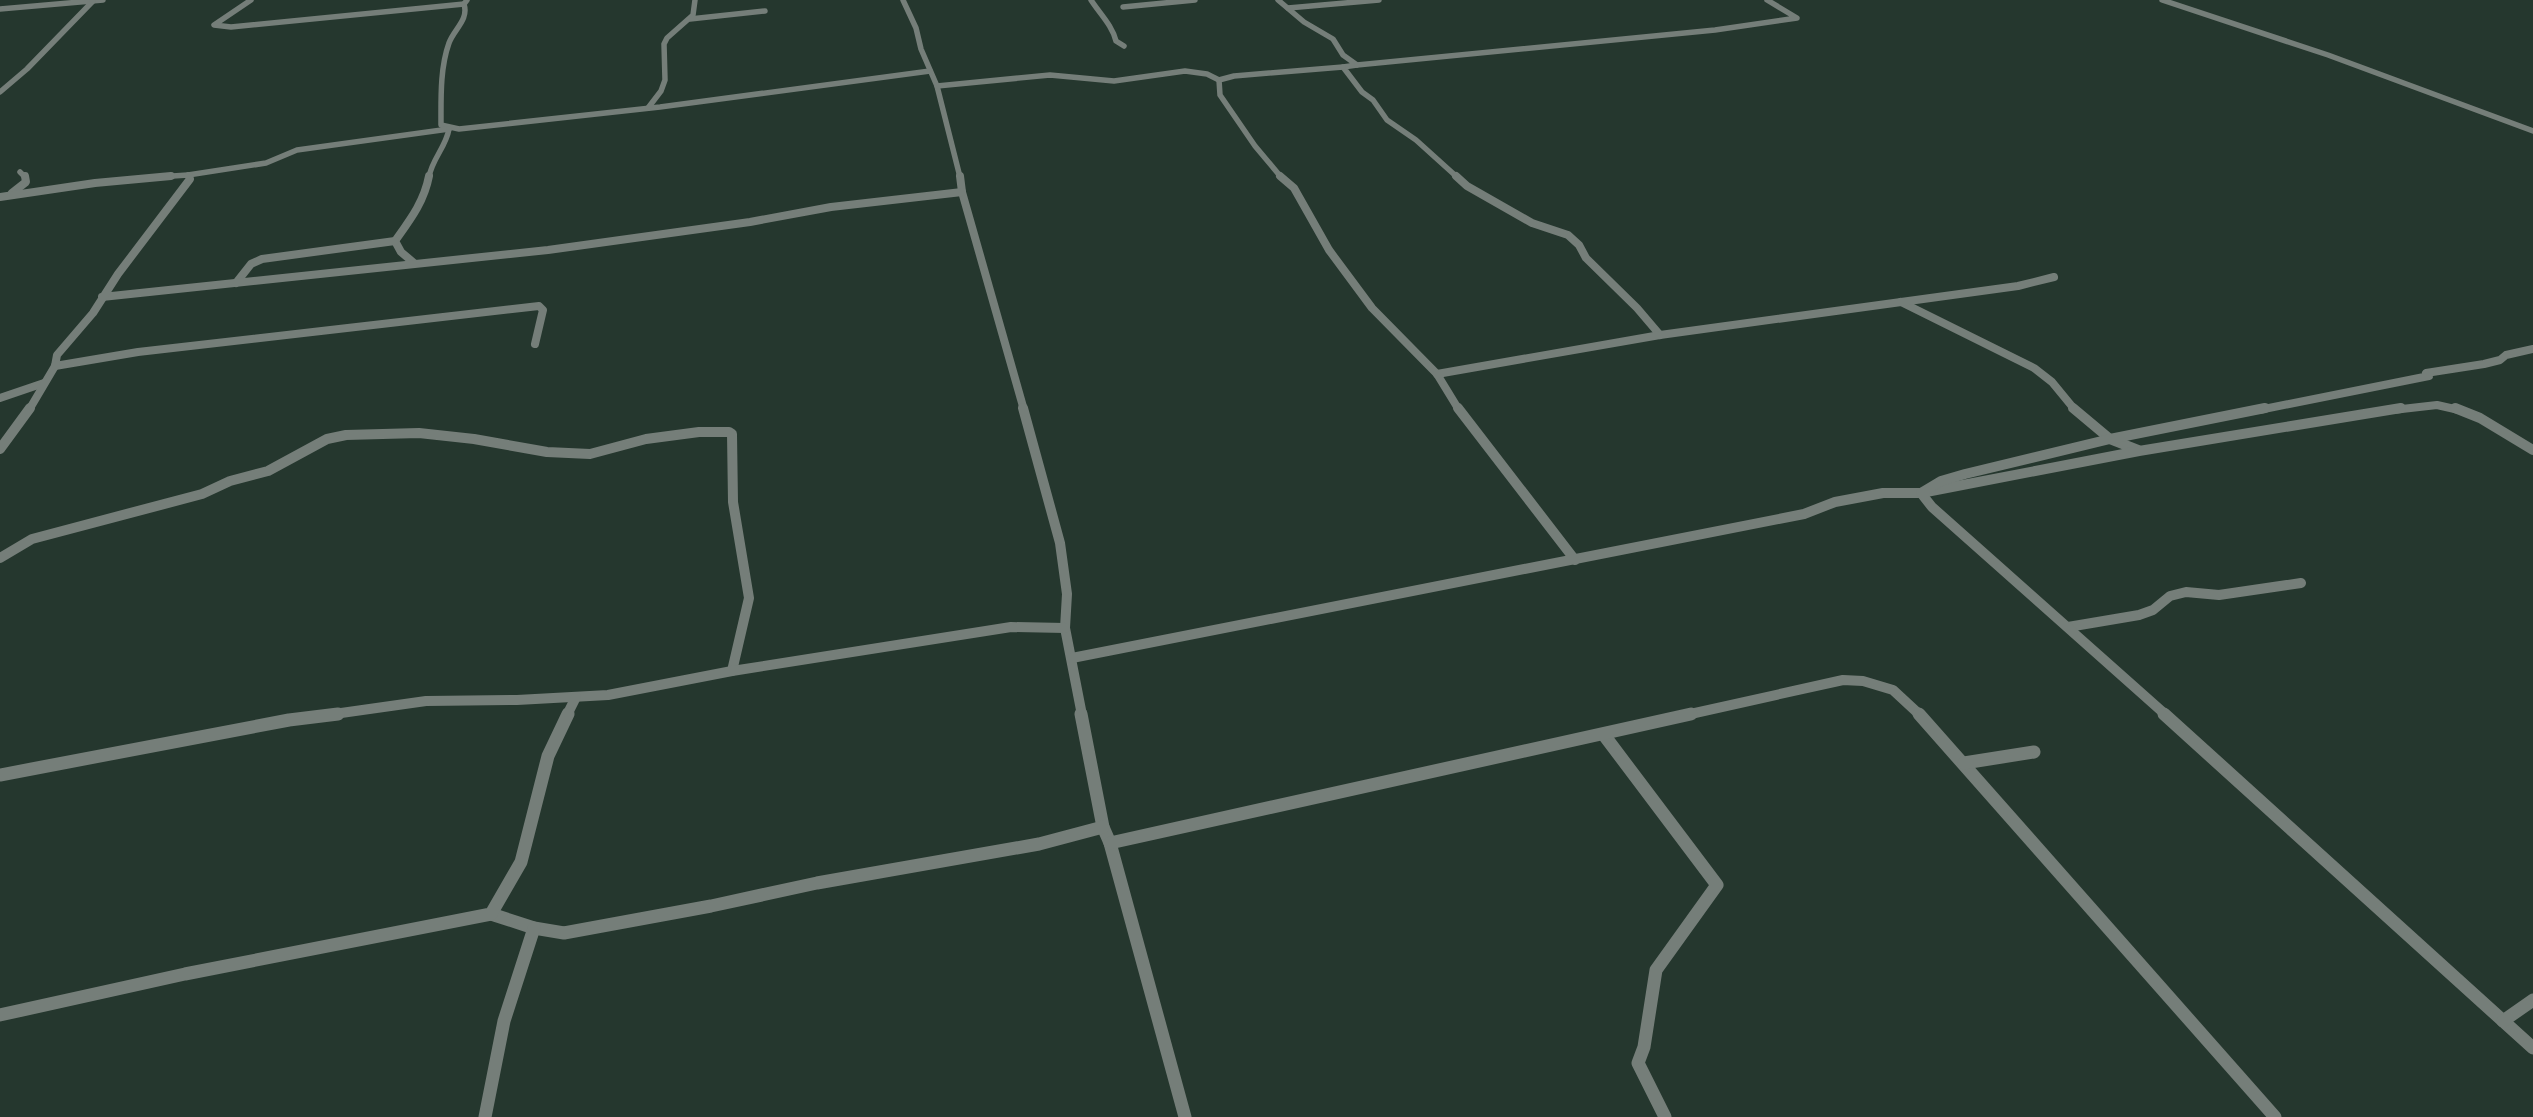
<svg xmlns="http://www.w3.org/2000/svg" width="2533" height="1117" font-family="Roboto,sans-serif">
  <rect width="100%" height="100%" fill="#25372e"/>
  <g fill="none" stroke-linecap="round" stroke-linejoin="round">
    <!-- street-far3 -->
    <g stroke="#757e79" stroke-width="5.5">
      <polyline points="251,0 214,25 231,27 464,4"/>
      <path d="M467,0l-3,4c5,16 -10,25 -15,39 -9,25 -8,55 -8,82l18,4 201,-22 270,-36"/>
      <polyline points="903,0 916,28 921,49 937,86 960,177"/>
      <path d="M1091,0c9,14 21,25 25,41l8,5"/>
      <polyline points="1278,0 1304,22 1333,39 1343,55 1357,65 1343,67 1362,92 1373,100 1387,120 1416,140 1457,177"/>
      <polyline points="2162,0 2328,55 2533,131"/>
      <polyline points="1123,7 1195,0"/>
      <polyline points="1288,8 1379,0"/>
      <polyline points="0,9 103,0"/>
      <polyline points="690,19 765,11"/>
      <polyline points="1357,65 1715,30 1797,18 1767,0"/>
      <polyline points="937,86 1050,75 1114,81 1185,71 1207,74 1219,80"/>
      <polyline points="0,92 27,69 93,1"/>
      <polyline points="648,108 661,91 665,80 664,44 667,38 693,15 695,0"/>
      <polyline points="20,172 25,177"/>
      <polyline points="188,175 266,163 297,150 449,129"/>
      <polyline points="157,177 188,175 189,177"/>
      <path d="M429,177c3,-18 17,-30 20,-48"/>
      <polyline points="1281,177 1255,146 1220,95 1219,80 1234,76 1343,67"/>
    </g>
    <!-- street-far2 -->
    <g stroke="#757e79" stroke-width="8">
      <polyline points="960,176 962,192 1024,410"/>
      <polyline points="1280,176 1294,188 1329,250 1372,308 1437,374 1459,410"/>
      <polyline points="1456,176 1467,186 1532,223 1568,235 1579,245 1586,258 1637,308 1660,335"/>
      <polyline points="12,193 26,182 25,176"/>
      <polyline points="0,197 95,183 171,176"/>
      <path d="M414,263l-13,-11 -6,-11c15,-21 29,-39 34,-65"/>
      <polyline points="236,283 251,264 262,259 395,241"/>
      <polyline points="102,297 548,250 750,222 831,207 962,192"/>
      <polyline points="1901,302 2034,368 2052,382 2075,410"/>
      <polyline points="55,366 138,352 539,306 543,310 535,344"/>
      <polyline points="1437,374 1660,335 2018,286 2054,277"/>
      <polyline points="0,398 44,383"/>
      <polyline points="29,410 55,366 57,355 93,313 118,274 190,179 189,176"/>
      <polyline points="2259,410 2429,376 2426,373 2484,364 2500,360 2506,355 2533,349"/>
      <polyline points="2393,410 2437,405 2459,410"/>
    </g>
    <!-- street-far1 -->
    <g stroke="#757e79" stroke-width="10">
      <polyline points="1023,408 1060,543 1067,594 1065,628 1082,715"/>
      <polyline points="1458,408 1575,560"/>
      <polyline points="2073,408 2110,439 2138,450"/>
      <polyline points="2455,408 2480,418 2533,450"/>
      <polyline points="0,449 30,408"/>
      <polyline points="0,558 32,539 202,494 230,481 268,471 327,439 346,435 419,433 474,439 547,452 590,454 646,439 699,432 729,432 732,434 733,502 749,598 732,671"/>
      <polyline points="2068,627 2139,615 2153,610 2170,596 2186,592 2219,595 2301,583"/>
      <polyline points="1072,658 1804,514 1835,502 1883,493 1921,493 2139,451 2401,408"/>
      <polyline points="327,715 426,701 517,700 608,695 732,671 1011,627 1065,628"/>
      <polyline points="567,715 576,697"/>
      <polyline points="1686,715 1843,680 1863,681 1893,690 1920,715"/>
      <polyline points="2166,715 1932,507 1921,493 1941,481 1965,474 2110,439 2265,408"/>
    </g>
    <!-- street -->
    <g stroke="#757e79" stroke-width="13">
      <polyline points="1081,714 1103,827 1110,843 1185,1117"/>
      <polyline points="1919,714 2275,1117"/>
      <polyline points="2164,714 2533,1048"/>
      <polyline points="1604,735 1717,885 1656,970 1644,1047 1638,1063 1665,1117"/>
      <polyline points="1964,763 2034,752"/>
      <polyline points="0,775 289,720 338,714"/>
      <polyline points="1110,843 1691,714"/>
      <polyline points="491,914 534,928 564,933 711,906 817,883 1039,844 1103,827"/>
      <polyline points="0,1015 185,974 491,914 521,862 548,756 568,714"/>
      <polyline points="2503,1021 2533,1000"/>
      <polyline points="485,1117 504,1021 534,928"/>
    </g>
  </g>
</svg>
